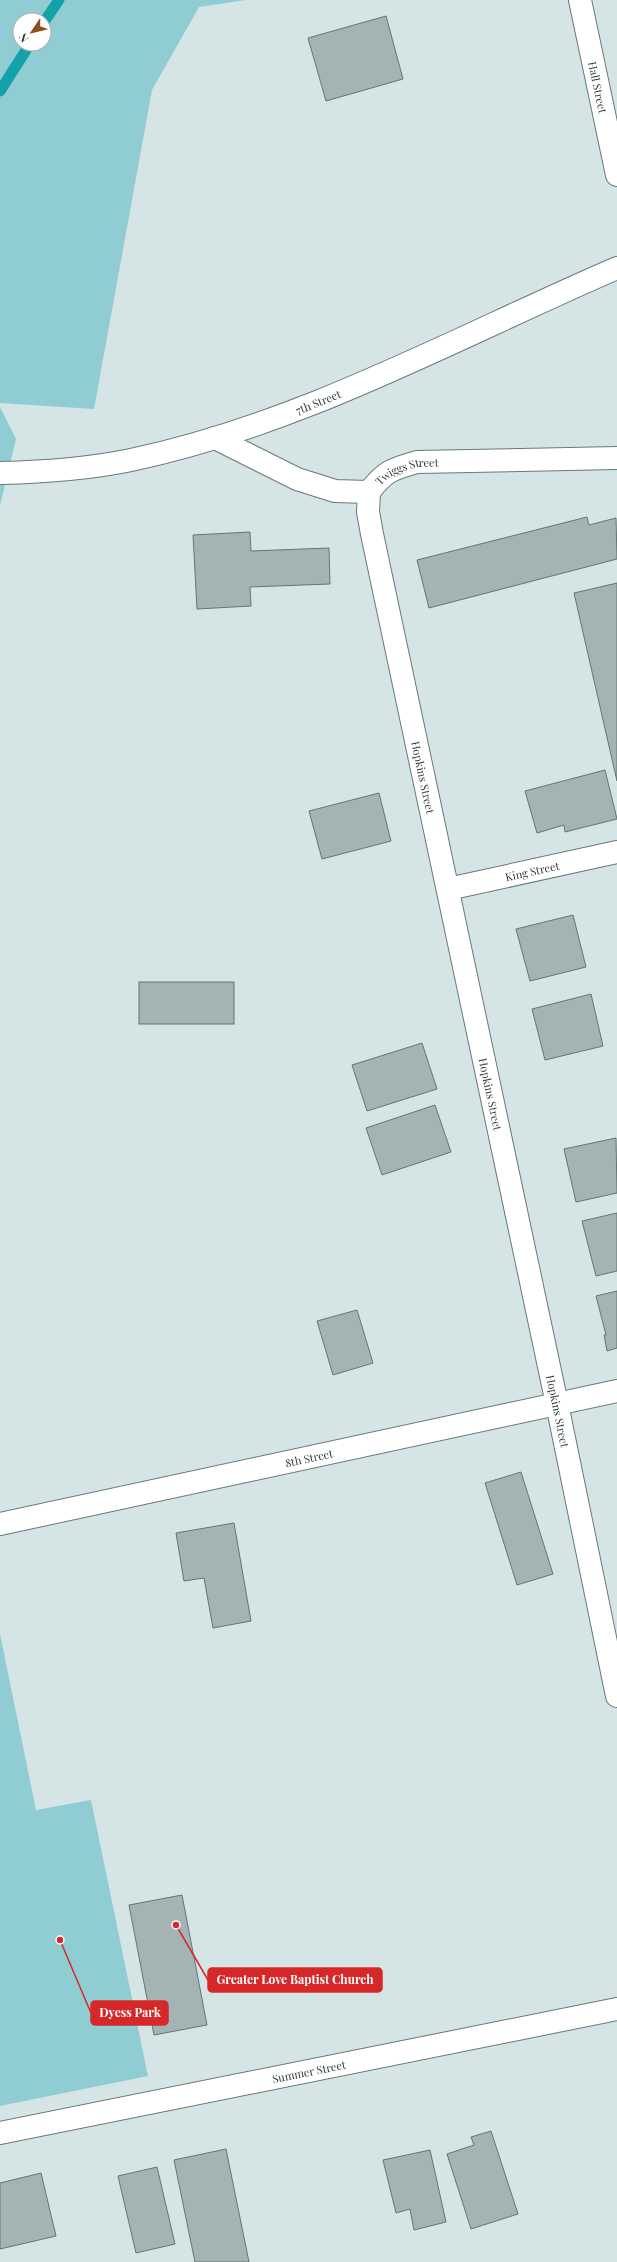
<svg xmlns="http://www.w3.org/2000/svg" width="617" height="2262" font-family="'Playfair Display',serif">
  <rect width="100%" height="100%" fill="#d5e5e6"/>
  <!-- green -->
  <g fill="#8fcdd2" fill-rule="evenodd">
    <path d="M0,0h246l-47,7 -47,83 -58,319 -94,-6zM20,20h24v24h-24z"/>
    <polygon points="0,407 16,439 0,506"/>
    <polygon points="0,1634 36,1810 91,1800 148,2076 0,2106"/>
  </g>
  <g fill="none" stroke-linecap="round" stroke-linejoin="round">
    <!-- stream -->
    <g stroke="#15a1aa" stroke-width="11">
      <polyline points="44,22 59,0"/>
      <polyline points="0,91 30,44"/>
    </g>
  </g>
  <!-- building -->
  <g fill="#a4b4b5" stroke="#657475">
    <polygon points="386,16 403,79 326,101 308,38"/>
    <polygon points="587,517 589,525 616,518 617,559 429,608 417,560"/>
    <polygon points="250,532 251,551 329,548 330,584 250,587 251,606 197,609 193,535"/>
    <polygon points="617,583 617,781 574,593"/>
    <polygon points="605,770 617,819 565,832 564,825 537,833 525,791"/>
    <polygon points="379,793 391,841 322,859 309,811"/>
    <polygon points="573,915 586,967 530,981 516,929"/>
    <rect x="139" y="982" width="95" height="42"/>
    <polygon points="591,994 603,1046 545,1060 532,1009"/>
    <polygon points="422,1043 437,1089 367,1111 352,1065"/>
    <polygon points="435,1105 451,1152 382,1175 366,1128"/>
    <polygon points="616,1138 617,1193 576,1202 564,1149"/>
    <polygon points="617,1213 617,1271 596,1276 582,1221"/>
    <polygon points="617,1291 617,1348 607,1351 604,1335 606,1335 596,1296"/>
    <polygon points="357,1310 373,1363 333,1375 317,1321"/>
    <polygon points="521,1472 553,1574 517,1585 485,1483"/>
    <polygon points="234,1523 251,1621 213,1628 204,1578 184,1581 176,1533"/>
    <polygon points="182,1895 207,2025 154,2035 129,1905"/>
    <polygon points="491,2131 518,2214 471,2229 447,2154 474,2145 471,2137"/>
    <polygon points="226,2149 249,2262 195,2262 174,2160"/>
    <polygon points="430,2150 446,2222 414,2230 410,2209 396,2213 383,2160"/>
    <polygon points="157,2167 175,2244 136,2253 118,2176"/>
    <polygon points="41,2173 56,2236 0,2249 0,2183"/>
  </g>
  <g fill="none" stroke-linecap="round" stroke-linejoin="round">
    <!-- minor casing -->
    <g stroke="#697879" stroke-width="24">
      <g id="minor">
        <path id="s1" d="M580,0l37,175"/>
        <polyline points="215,438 297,479 335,491 369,492"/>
        <path id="s2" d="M369,492l-1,20 4,22 185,870 60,292"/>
        <path id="s3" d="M369,492c16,-21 23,-23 48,-30l200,-4"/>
        <path id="s4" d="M448,889l169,-37"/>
        <path id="s5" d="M0,2133l617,-124"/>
      </g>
    </g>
    <!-- tertiary casing -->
    <g stroke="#697879" stroke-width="24">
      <g id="tertiary">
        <path id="s6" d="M0,1524l617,-133"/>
      </g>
    </g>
    <!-- secondary casing -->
    <g stroke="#697879" stroke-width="24">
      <g id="secondary">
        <path id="s7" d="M0,473c44,-1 88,-4 131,-13 171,-36 326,-123 486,-192"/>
      </g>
    </g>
    <!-- minor -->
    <use href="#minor" stroke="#fff" stroke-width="22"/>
    <!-- tertiary -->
    <use href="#tertiary" stroke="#fff" stroke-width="22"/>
    <!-- secondary -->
    <use href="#secondary" stroke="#fff" stroke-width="22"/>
  </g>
  <g text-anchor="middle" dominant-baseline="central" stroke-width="3" stroke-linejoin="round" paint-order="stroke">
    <!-- street labels -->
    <g font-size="11" fill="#323839" stroke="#fff">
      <text stroke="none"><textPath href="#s1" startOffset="89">Hall Street</textPath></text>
      <text stroke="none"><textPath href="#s7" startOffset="328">7th Street</textPath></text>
      <text stroke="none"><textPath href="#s3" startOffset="46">Twiggs Street</textPath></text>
      <text stroke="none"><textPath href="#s2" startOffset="291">Hopkins Street</textPath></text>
      <text stroke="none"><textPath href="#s4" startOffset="86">King Street</textPath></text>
      <text stroke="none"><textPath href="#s2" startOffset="615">Hopkins Street</textPath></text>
      <text stroke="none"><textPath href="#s2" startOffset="939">Hopkins Street</textPath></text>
      <text stroke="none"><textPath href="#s6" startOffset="316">8th Street</textPath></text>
      <text stroke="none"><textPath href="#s5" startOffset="315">Summer Street</textPath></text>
    </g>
  </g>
  <!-- callouts -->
  <path fill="none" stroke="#d62828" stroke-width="1.5" d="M176 1925L208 1980M60 1940L91 2013"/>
  <g fill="#d62828" stroke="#fff" stroke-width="1.5">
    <circle cx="176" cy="1925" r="4"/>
    <circle cx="60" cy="1940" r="4"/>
  </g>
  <g fill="#d62828" stroke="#d62828" stroke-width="1.5">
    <rect x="208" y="1968" width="174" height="24" rx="4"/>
    <rect x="91" y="2001" width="77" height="24" rx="4"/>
  </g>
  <g font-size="12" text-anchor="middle" font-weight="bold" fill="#fff">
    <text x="295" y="1984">Greater Love Baptist Church</text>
    <text x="130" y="2017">Dyess Park</text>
  </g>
  <!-- north arrow -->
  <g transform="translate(32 32) rotate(235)"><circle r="19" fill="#ffffff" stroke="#adafb0"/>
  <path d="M0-3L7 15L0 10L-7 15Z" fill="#8e4c1c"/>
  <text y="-6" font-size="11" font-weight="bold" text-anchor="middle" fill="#323839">N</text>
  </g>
</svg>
